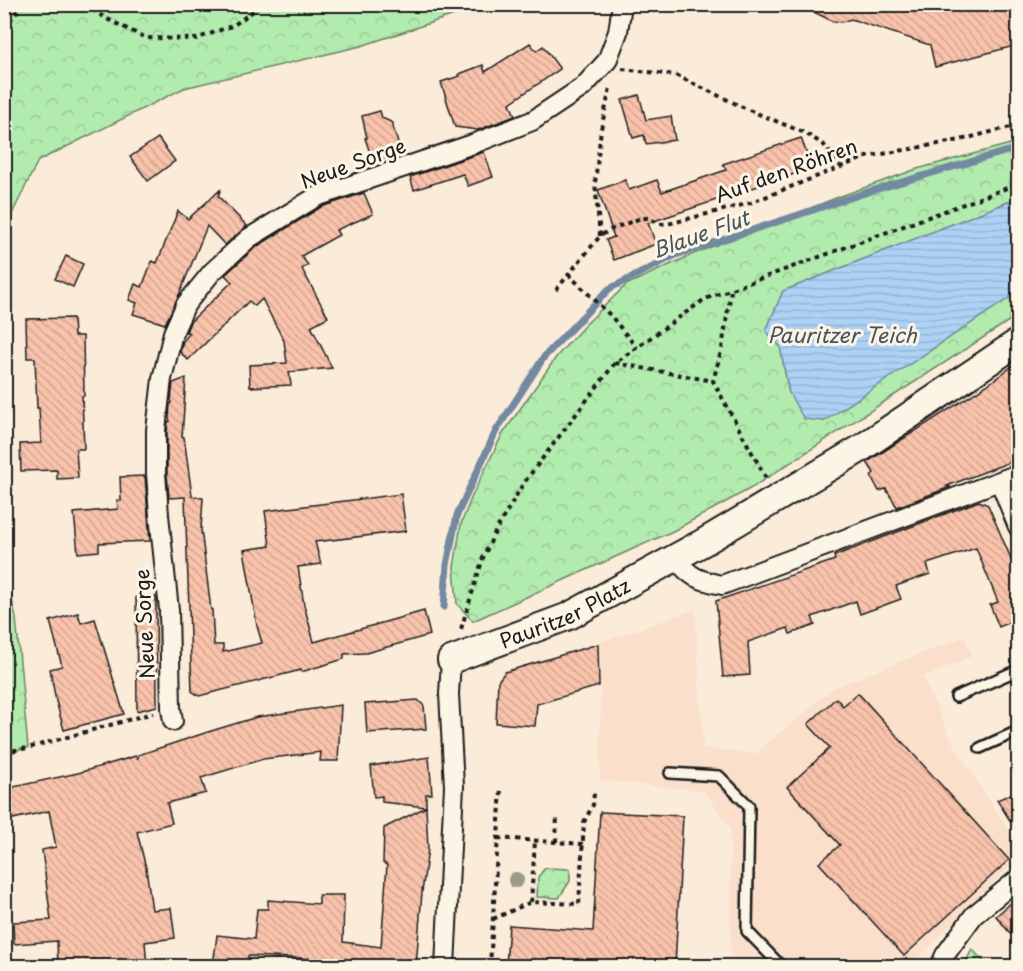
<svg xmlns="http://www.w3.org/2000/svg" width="1023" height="971" font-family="'Playpen Sans',sans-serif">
  <defs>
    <pattern id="grass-tufts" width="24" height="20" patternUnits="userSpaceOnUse" patternTransform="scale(1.5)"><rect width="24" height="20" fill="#b2ebae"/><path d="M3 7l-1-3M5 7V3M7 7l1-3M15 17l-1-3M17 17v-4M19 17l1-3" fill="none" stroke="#98c995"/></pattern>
    <pattern id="park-crowns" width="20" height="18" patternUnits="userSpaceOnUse" patternTransform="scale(1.5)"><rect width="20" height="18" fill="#b2ebae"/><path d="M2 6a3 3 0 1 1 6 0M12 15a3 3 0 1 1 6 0" fill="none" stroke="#98c995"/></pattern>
    <pattern id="water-rules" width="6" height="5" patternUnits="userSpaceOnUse" patternTransform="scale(1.5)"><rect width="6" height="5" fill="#add2f6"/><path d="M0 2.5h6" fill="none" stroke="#94b4d2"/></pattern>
    <pattern id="building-back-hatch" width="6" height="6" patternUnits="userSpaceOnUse" patternTransform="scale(1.5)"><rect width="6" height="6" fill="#f8c2ab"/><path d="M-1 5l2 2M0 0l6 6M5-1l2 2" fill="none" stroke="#d4a693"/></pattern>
  </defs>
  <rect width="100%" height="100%" fill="#fbebd9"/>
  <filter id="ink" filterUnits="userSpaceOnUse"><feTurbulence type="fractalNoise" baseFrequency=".0167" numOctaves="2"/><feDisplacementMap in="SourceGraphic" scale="12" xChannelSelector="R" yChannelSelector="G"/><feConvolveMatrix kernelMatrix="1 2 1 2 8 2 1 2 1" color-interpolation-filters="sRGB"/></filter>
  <g filter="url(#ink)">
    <!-- built -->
    <polygon fill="#fadfcb" points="695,610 703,748 755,754 833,688 964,637 972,656 923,677 951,740 1018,845 1018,858 910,966 727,966 731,963 730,827 704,791 600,780 601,642"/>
    <!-- grass -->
    <polygon fill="url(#grass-tufts)" stroke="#678465" stroke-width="1.5" points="972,949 988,966 964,966"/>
    <!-- park -->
    <g fill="url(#park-crowns)" stroke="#678465" stroke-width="1.5">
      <polygon points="5,4 467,4 467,5 460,13 361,46 184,88 38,161 5,228"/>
      <polygon points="1018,142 1018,198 783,291 766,331 780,346 789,393 824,421 1018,292 1018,315 753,487 673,531 473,621 457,604 454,567 461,524 472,496 502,435 557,356 583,327 626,285 691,255 841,196 917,169"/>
      <polygon points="4,564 16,618 28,748 5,752"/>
      <polygon points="545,868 570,869 570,881 559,898 537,897 538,877"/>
    </g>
    <!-- water -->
    <polygon fill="url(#water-rules)" stroke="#73899f" stroke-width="1.5" points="1018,198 1018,292 824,421 804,419 789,393 780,346 766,331 783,291"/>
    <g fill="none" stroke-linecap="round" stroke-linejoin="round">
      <!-- stream -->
      <polyline stroke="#73899f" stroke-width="7" points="444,607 447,565 457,515 496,431 544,357 609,289 676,255 871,191 1018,148"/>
    </g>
    <!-- building -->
    <g fill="url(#building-back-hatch)" stroke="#1c1c1c" stroke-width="1.5">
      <polygon points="798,4 1018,4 1018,45 935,67 930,45 851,19 842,22 832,21"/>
      <polygon points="530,43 536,51 543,46 560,69 510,103 515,116 478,130 455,127 441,82 460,76 459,74 483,65 485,72"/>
      <polygon points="639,95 646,120 671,116 675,140 646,144 644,135 633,138 622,100"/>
      <polygon points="380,111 382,118 393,123 393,127 401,153 373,162 365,138 367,138 362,116"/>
      <polygon points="158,138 175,161 148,181 130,157"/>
      <polygon points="801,138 812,168 648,223 656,244 614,260 606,240 614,237 598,190 625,180 629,190 657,180 662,192 726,170 723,164"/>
      <polygon points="484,152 493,177 468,186 463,174 414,190 410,177"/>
      <polygon points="221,189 218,196 247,226 225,245 207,226 179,295 165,324 133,314 137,303 129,300 135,284 142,287 152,261 157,263 178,211 188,219"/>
      <polygon points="364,193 373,214 336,230 339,235 301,256 308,265 302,269 328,317 311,326 332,368 289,372 291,385 250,387 249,365 287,363 284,341 262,299 255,306 249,301 188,360 180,352 183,341 190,333 186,332 190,322 232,282 225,275 256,247 321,207"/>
      <polygon points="66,256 83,264 73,287 55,279"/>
      <polygon points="73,318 74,336 83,336 84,396 82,396 84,449 76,449 78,478 57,479 57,470 21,471 20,444 41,443 39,408 37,408 35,358 27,358 26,319"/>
      <polygon points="1018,362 1018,459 947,486 950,487 897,507 886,489 879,491 871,476 874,473 867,462 987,385"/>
      <polygon points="186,378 182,437 184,437 192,496 203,498 201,529 211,610 212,610 214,645 223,645 223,652 262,643 257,626 244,550 270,546 265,511 401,494 406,531 315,542 321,564 298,567 304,605 314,642 424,611 430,635 366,653 344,654 344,659 301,672 301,670 199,696 192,691 185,497 169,498 167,473 167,431 168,422 170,421 169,418 170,404 172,403 171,400 173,383"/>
      <polygon points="145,476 150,541 99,543 99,551 78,553 74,513 118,509 117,500 121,501 120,477"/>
      <polygon points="979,501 988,505 1018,575 1018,618 999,627 990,605 998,602 976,548 927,564 930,574 896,586 901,599 860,614 856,601 812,617 815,625 790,634 788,628 748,642 750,675 723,677 716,601 835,560 834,556"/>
      <polygon points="136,597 156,597 157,706 137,711"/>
      <polygon points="78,613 81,623 95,619 124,714 64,730 56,701 50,669 62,666 50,621"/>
      <polygon points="598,644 599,686 537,704 535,726 496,723 498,681 505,672"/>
      <polygon points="858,693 1009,860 904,956 819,863 840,845 787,787 830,748 808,724 836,698 843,706"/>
      <polygon points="418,700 424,706 426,729 367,733 365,704"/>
      <polygon points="341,705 338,761 320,761 321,752 263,759 201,778 206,793 167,803 172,823 137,832 146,868 152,910 171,908 175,938 145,942 147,966 58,966 57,941 14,944 13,922 51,920 42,850 56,847 49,811 4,821 4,789 78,773 136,756 137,758 138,758 138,755 208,732 257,717"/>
      <polygon points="429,757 432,794 426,794 426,807 382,802 382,796 374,797 371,766"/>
      <polygon points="1018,791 1018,833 997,800"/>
      <polygon points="426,807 428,849 422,892 416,966 365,966 365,964 318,959 248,956 247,966 213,966 217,935 254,939 257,909 268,909 268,900 319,904 319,895 344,895 343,942 381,947 387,865 383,863 384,828"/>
      <polygon points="600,812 683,816 675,966 506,966 509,925 593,931"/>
      <polygon points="1018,897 1018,943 996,916"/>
    </g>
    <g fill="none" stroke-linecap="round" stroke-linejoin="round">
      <!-- lane casing -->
      <g stroke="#1c1c1c" stroke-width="14">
        <g id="lane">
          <polyline points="956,697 1018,670"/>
          <polyline points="980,748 1018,731"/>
          <polyline points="670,773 719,776 749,806 747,931 781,966"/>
        </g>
      </g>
      <!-- street casing -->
      <g stroke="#1c1c1c" stroke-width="22">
        <g id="street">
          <polyline points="1000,482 1018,527"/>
          <path d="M675,558c16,20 23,22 47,27l296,-111"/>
          <polyline points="173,721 171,708 169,610 159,515 156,473 156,430 162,379 173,333 186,304 212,272 249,238 316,197 473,144 532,121 583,87 607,61 618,32 622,4"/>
          <polyline points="445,966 454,786 449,694 451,660"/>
          <polyline points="940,966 945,955 974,915 1018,879"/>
        </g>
      </g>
      <!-- secondary casing -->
      <g stroke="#1c1c1c" stroke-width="30">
        <g id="secondary">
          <path id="s1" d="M451,660l118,-44 135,-74 156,-93 158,-107"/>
        </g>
      </g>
      <!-- path -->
      <g stroke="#1c1c1c" stroke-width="4" stroke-dasharray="4.5 4.5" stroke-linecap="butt">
        <polyline points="85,4 105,18 146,38 196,39 234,25 263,4"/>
        <polyline points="4,28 21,7 25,4"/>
        <polyline points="622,69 675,75 749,110 805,133 824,145 841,167"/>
        <polyline points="600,236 595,183 601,129 610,88"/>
        <polyline points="568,274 611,316 637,348"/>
        <polyline points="556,290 600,236 612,229 641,218 648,218 660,224 672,223 750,203 866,157 960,140 1018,125"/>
        <polyline points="731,291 722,348 713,381 767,480"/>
        <polyline points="615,363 713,381"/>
        <polyline points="461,629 483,558 496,530 523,484 615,363 705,299 1018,184"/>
        <polyline points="4,752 28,748 153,713"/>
        <polyline points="498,838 583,844"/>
        <polyline points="556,842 557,815"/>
        <polyline points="531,902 535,841"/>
        <polyline points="493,919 531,902 579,904 584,822 593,805 594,793"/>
        <polyline points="490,966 501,788"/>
      </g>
      <!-- lane -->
      <use href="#lane" stroke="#fcf5e5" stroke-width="9"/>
      <!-- street -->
      <use href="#street" stroke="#fcf5e5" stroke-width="18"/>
      <!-- secondary -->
      <use href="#secondary" stroke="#fcf5e5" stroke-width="26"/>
    </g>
    <!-- trees -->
    <circle fill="#999b89" cx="516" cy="880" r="8"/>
  </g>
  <g text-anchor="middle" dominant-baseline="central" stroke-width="6" stroke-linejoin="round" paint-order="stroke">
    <!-- street labels -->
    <g font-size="20" fill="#1c1c1c" stroke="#fcf5e5">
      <text transform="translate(353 163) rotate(-20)">Neue Sorge</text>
      <text transform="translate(786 170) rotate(-20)">Auf den Röhren</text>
      <text stroke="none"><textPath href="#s1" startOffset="123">Pauritzer Platz</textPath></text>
      <text transform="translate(144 624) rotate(-93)">Neue Sorge</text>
    </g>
    <!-- water labels -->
    <g font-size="21" font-style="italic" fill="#48535d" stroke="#fcf5e5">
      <text transform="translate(700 233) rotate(-20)">Blaue Flut</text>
      <text x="842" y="334">Pauritzer Teich</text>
    </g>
  </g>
  <!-- margin -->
  <rect width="1023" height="971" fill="none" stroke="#fcf5e5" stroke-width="24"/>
  <rect x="12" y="12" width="999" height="947" fill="none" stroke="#1c1c1c" stroke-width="2" filter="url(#ink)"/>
</svg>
